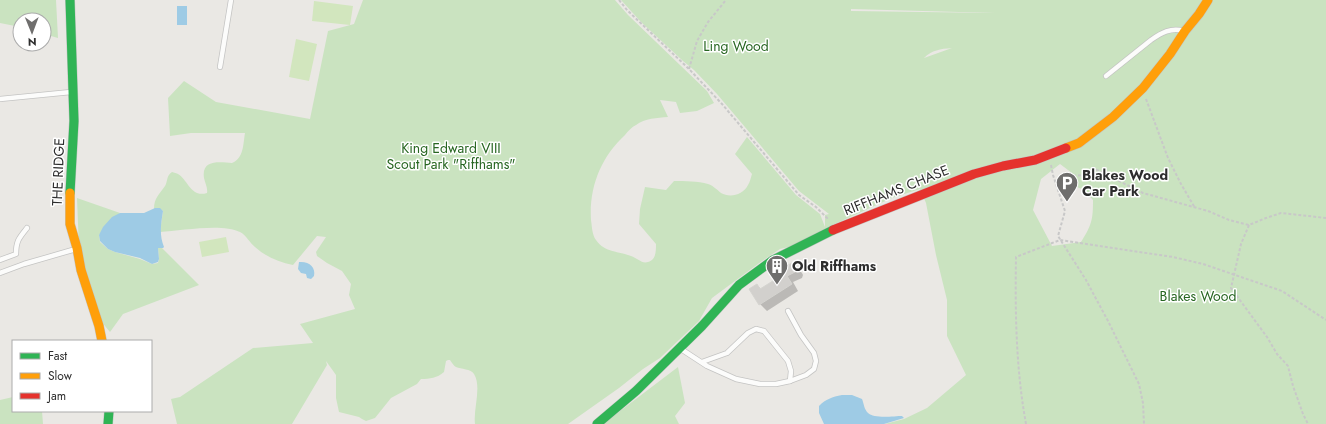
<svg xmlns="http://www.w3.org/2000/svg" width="1326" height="424" font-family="Jost,sans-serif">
  <rect width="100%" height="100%" fill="#eae8e4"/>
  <!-- green -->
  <g fill="#cae3c0" fill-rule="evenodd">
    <polygon points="0,0 56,0 58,38 44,34 44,20 20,20 20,27 0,23"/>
    <path d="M363,0h252l13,15 79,76 7,12 -17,8 -17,2 -4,-11 -16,-2 8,17c-11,1 -23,1 -32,8 -4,2 -8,6 -11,10 -24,22 -36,52 -34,85 1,6 1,15 5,20 9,13 23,11 35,16 6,2 11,8 17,6 8,-2 8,-11 8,-18l-17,-20 1,-15 5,-22 21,3 8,-9c11,0 24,0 34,3 6,2 9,6 13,9 9,5 22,2 27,-8 2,-3 3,-8 4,-11l-17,-20 12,-17 49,58 24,19 5,13v-12l4,-1 -30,-23 -82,-97 -23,-24 -11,-9 -42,-39 -20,-22h705v424h-441l19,-5 23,-11 39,-33 -19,-39v-36l-11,-45 -10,-52 -6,-14 -28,9 -66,30 -33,18 -13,3 -18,12 -50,37 -13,23 -39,37 -17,11 -24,19 -51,36h-93c-2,-15 7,-37 -1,-50 -3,-5 -13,-5 -18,-7 -2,-1 -4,-4 -6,-7h-2l-2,1 -2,11c-7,6 -14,7 -23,7l-4,5 -26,14 -16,20 -9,3 -4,-2 -3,-2 -20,-5 -3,-14v-23l-10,-14 1,4 -35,59h-115l-6,-25 9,-2 73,-49 60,-5 -13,-19 55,-15 -6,-14 2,-11 -9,-13 -15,-8 -10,-7 -1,-4 10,-15 -9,-1 -24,29c-14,-3 -27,-8 -38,-18 -5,-4 -9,-12 -15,-15 -19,-9 -59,-1 -80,0l3,-21 -3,-2h-6c0,-11 5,-14 11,-23 3,-5 1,-10 7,-14 2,1 5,1 6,2 10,6 13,24 29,19 1,-5 -2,-10 -3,-15 -3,-19 16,-16 28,-15 12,-5 11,-19 13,-30h-54l-21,3 -2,-38 16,-17 32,21 94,17 18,-88 26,-7zM851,10v-1l144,4 -144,-2zM952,48l-28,10c8,-8 16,-9 28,-10zM1060,164l12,9v12l12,5 9,10c0,19 -1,25 -12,42l-29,4 -19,-36 8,-31z"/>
    <polygon points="77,198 120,213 99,235 100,242 108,249 115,252 140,259 152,264 158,263 159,259 158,248 161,247 199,285 123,314 110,332 96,315 79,249"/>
    <polygon points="678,367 685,403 675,416 679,424 603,424"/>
    <polygon points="13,397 13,411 42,411 43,424 0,424 0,400"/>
  </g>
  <!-- pitch -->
  <g fill="#d2e6be">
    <polygon points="314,1 353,6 350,25 312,21"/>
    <polygon points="296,39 317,44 309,81 289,77"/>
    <polygon points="226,237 229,252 202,257 199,242"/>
  </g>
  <!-- water -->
  <g fill="#9ecbe5">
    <rect x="177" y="6" width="10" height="19"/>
    <path d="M155,208h5l3,3c-2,13 -4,24 1,36l-1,1h-5l1,11 -1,3 -6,2 -12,-6 -25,-6 -7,-3 -8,-8 -1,-6 4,-8 9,-10 8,-4h24z"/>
    <path d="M299,262c10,-1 17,5 15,14l-3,3 -4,-1 -1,-4 -5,-1 -3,-4z"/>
    <path d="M842,395h10l10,4c2,5 2,10 6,14 6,6 26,3 34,3l2,2 -20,6h-60l-5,-11v-7c7,-7 13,-9 23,-11z"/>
  </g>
  <!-- shadow -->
  <polygon fill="#0003" points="795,266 802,273 803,275 802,278 793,282 798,291 767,311 760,304 757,285 762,290"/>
  <!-- building -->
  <polygon fill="#d2d0cd" stroke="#d5d4d0" points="792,263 796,265 797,268 795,272 787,276 792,284 759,305 749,289 757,284 760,289 776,279 772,273"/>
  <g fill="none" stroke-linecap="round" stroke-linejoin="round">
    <!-- lane casing -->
    <g stroke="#c4c4c3" stroke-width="6">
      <g id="lane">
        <polyline points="220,67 231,0"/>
        <path d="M1106,76l45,-36c10,-7 20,-13 33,-9"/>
        <polyline points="0,99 71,92"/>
        <path d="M0,260l16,-6c0,-13 3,-16 11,-26"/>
        <polyline points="0,273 24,264 76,249"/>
        <polyline points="681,349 707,366 736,379 760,384 776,384 790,381 806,375 814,369 816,361 814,353 801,335 788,311"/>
        <polyline points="702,362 727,353 748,333 756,329 764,331 788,361 791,371 790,381"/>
      </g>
    </g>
    <!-- fast casing -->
    <g stroke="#c4c4c3" stroke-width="10">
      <g id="fast">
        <polyline points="70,0 74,121 70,193"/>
        <polyline points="108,424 109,411"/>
        <polyline points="597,424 636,391 702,326 739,285 773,260 833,230"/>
      </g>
    </g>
    <!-- slow casing -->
    <g stroke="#c4c4c3" stroke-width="10">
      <g id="slow">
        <polyline points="1066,148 1079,143 1113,117 1143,88 1170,54 1185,31 1199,14 1208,0"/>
        <polyline points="70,193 70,224 77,248 81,270 99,326 102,341"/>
      </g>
    </g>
    <!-- jam casing -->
    <g stroke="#c4c4c3" stroke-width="10">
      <polyline id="jam" points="833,230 974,174 1003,166 1035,160 1066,148"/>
    </g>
    <!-- path -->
    <g stroke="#c8c8c8" stroke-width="2" stroke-dasharray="3 2" stroke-linecap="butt">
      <polyline points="619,0 627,10 689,69 722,104 799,195 816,207 829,220"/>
      <polyline points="689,69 697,41 708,22 726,0"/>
      <polyline points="1146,99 1168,158 1181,184 1195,208"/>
      <polyline points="1051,165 1053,175 1065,211 1058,236 1086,280 1108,321 1139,384 1143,403 1144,424"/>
      <polyline points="1068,176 1086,175 1095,169 1143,193 1208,211 1229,220 1249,225 1266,218 1281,213 1326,218"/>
      <polyline points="1249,225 1241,244 1231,288 1267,337 1277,354 1288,366 1293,386 1303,414 1308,424"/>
      <path d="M1026,424c-10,-55 -11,-111 -10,-167l44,-17 113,17 30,7 79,27 44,29"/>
    </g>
    <!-- lane -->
    <use href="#lane" stroke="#fcfcfb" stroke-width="4.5"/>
    <!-- fast -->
    <use href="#fast" stroke="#30b455" stroke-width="9"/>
    <!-- slow -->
    <use href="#slow" stroke="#ff9f0a" stroke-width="9"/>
    <!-- jam -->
    <use href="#jam" stroke="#e5322d" stroke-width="9"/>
  </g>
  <!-- icons -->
  <defs>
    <g id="parking-pin" transform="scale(1.15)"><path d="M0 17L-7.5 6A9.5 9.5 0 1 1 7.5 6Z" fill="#6f6e6d" stroke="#fff"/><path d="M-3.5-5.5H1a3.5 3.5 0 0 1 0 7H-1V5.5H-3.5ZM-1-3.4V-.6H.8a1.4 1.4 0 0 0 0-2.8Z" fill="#fff"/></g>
    <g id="building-pin" transform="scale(1.15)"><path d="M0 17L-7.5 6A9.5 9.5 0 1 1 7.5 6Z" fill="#6f6e6d" stroke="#fff"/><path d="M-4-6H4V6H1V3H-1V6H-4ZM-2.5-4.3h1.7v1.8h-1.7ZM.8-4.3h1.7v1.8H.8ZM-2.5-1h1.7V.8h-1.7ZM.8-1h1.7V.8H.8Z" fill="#fff"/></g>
  </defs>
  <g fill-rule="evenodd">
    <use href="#parking-pin" x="1067" y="183"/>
    <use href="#building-pin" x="777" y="266"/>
  </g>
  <g text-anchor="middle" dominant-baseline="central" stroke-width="3" stroke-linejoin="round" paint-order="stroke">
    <!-- park labels -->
    <g font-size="14" fill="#276621" stroke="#fff">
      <text x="736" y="46">Ling Wood</text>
      <text x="451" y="148">King Edward VIII<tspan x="451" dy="16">Scout Park "Riffhams"</tspan></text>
      <text x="1198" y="296">Blakes Wood</text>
    </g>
    <!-- street labels -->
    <g font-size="14" fill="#2d2d2d" stroke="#fff">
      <text transform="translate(58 172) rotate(-88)">THE RIDGE</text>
      <text transform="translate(896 190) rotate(-22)">RIFFHAMS CHASE</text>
    </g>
    <!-- poi labels -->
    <g font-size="14" font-weight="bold" fill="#2d2d2d" stroke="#fff" text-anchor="start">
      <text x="1082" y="175">Blakes Wood<tspan x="1082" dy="16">Car Park</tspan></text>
      <text x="792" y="266">Old Riffhams</text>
    </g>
  </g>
  <!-- legend -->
  <rect x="12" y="340" width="140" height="72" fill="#ffffff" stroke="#ababab"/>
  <rect x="20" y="353" width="20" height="6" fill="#30b455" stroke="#ababab"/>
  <text x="48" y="360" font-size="12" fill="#2d2d2d">Fast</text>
  <rect x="20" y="373" width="20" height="6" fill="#ff9f0a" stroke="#ababab"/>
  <text x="48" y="380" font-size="12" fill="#2d2d2d">Slow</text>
  <rect x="20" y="393" width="20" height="6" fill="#e5322d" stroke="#ababab"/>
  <text x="48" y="400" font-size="12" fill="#2d2d2d">Jam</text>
  <!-- north arrow -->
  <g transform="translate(32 32) rotate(179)"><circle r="19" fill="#ffffff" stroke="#ababab"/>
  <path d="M0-3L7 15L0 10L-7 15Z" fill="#6f6e6d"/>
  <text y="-6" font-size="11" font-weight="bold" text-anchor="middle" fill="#2d2d2d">N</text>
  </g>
</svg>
